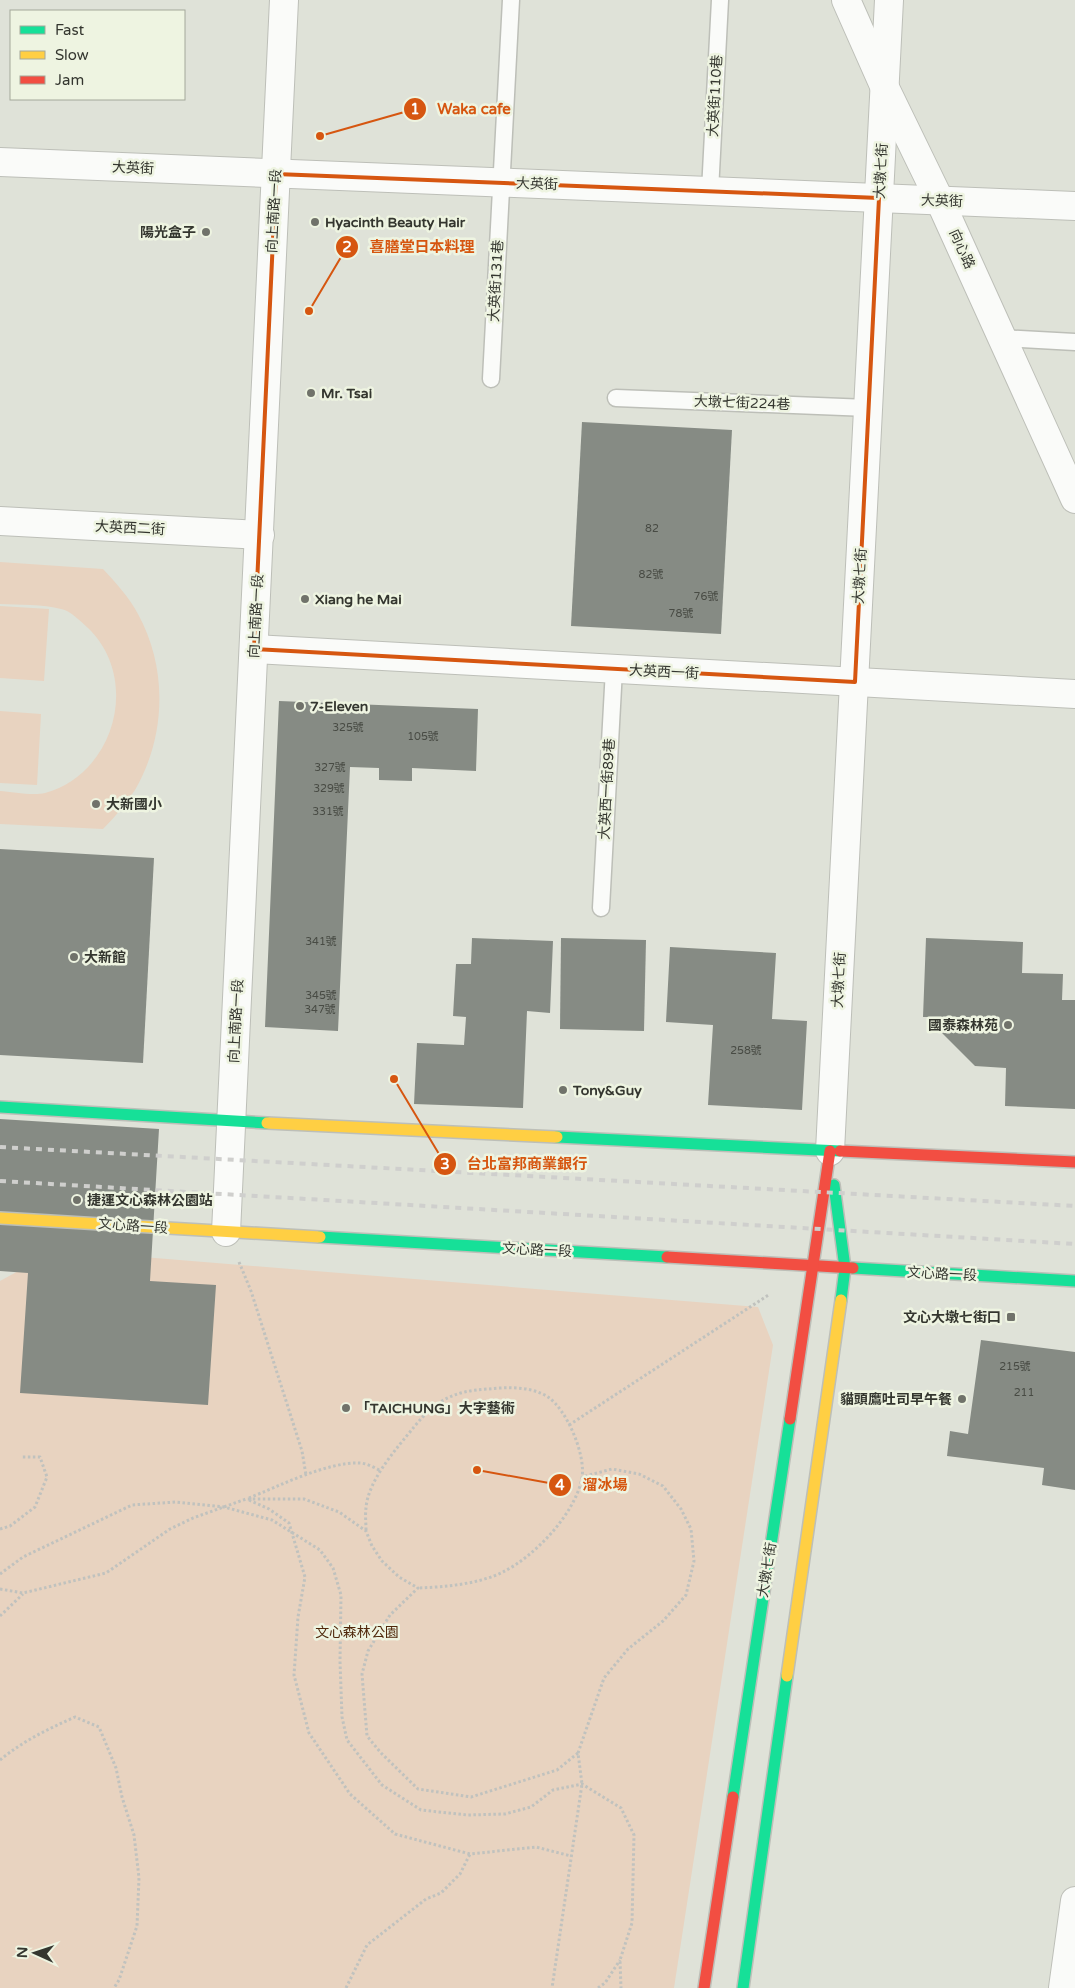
<svg xmlns="http://www.w3.org/2000/svg" width="1075" height="1988" font-family="'Varela Round','Noto Sans TC',sans-serif">
  <rect width="100%" height="100%" fill="#dfe2d8"/>
  <!-- green -->
  <g fill="#e8d3c0">
    <path d="M0,562l103,7c13,14 26,28 35,45 30,55 28,122 -3,176 -9,14 -20,27 -32,39l-103,-5v-33c12,1 34,5 45,2 70,-19 96,-114 43,-165 -8,-7 -17,-17 -27,-19 -17,-5 -44,-4 -61,-5z"/>
    <polygon points="0,606 49,609 44,681 0,678"/>
    <polygon points="0,711 41,714 37,785 0,783"/>
    <polygon points="57,1250 758,1307 773,1345 674,1988 0,1988 0,1281"/>
  </g>
  <!-- building -->
  <g fill="#868b84">
    <polygon points="582,422 732,430 721,634 571,626"/>
    <polygon points="279,701 478,709 476,771 412,768 412,781 379,780 379,768 350,767 338,1031 265,1027"/>
    <polygon points="0,849 154,858 143,1063 0,1055"/>
    <polygon points="472,938 553,941 550,1013 527,1011 523,1108 414,1104 417,1043 464,1045 466,1017 453,1016 456,964 471,964"/>
    <polygon points="561,938 646,940 644,1031 560,1029"/>
    <polygon points="926,938 1023,942 1022,973 1063,974 1062,1000 1075,1000 1075,1109 1005,1106 1006,1068 975,1066 942,1033 939,1017 923,1017"/>
    <polygon points="670,947 776,953 772,1019 807,1021 802,1110 708,1105 713,1025 666,1022"/>
    <polygon points="0,1119 159,1129 150,1281 216,1285 208,1405 20,1393 28,1273 0,1271"/>
    <polygon points="981,1340 1075,1352 1075,1490 1042,1485 1044,1468 947,1456 950,1431 968,1434"/>
  </g>
  <g fill="none" stroke-linecap="round" stroke-linejoin="round">
    <!-- lane casing -->
    <g stroke="#bdbfb8" stroke-width="19">
      <g id="lane">
        <polyline points="710,191 720,0"/>
        <polyline points="1001,338 1075,342"/>
        <polyline points="491,379 511,0"/>
        <polyline points="616,398 868,408"/>
        <polyline points="601,908 614,669"/>
      </g>
    </g>
    <!-- street casing -->
    <g stroke="#bdbfb8" stroke-width="30">
      <g id="street">
        <polyline points="846,0 885,88 940,201 1075,499"/>
        <polyline points="0,162 1075,206"/>
        <polyline points="0,521 260,535"/>
        <polyline points="254,649 1075,694"/>
        <polyline points="830,1151 889,0"/>
        <polyline points="226,1232 284,0"/>
        <polyline points="1063,1988 1075,1901"/>
      </g>
    </g>
    <!-- fast casing -->
    <g stroke="#bdbfb8" stroke-width="14">
      <g id="fast">
        <polyline points="0,1107 267,1123"/>
        <polyline points="557,1137 840,1151"/>
        <polyline points="834,1185 845,1268 841,1300"/>
        <polyline points="320,1237 667,1257"/>
        <polyline points="853,1268 1075,1281"/>
        <polyline points="733,1797 790,1419"/>
        <polyline points="743,1988 787,1676"/>
      </g>
    </g>
    <!-- slow casing -->
    <g stroke="#bdbfb8" stroke-width="14">
      <g id="slow">
        <polyline points="267,1123 557,1137"/>
        <polyline points="0,1218 320,1237"/>
        <polyline points="787,1676 841,1300"/>
      </g>
    </g>
    <!-- jam casing -->
    <g stroke="#bdbfb8" stroke-width="14">
      <g id="jam">
        <polyline points="840,1151 1075,1162"/>
        <polyline points="667,1257 853,1268"/>
        <polyline points="790,1419 830,1151"/>
        <polyline points="704,1988 733,1797"/>
      </g>
    </g>
    <!-- path -->
    <g stroke="#c0c2be" stroke-width="3" stroke-dasharray="2.5 2.5" stroke-linecap="butt">
      <polyline points="239,1262 251,1291 302,1451 306,1475"/>
      <polyline points="569,1425 770,1294"/>
      <path d="M249,1498c30,-12 78,-36 110,-35 8,0 16,5 22,8"/>
      <polyline points="249,1500 269,1509 289,1523 305,1577 298,1617 294,1675 309,1733 350,1794 395,1834 470,1854 536,1847 571,1856"/>
      <polyline points="0,1529 10,1526 35,1507 47,1477 40,1457 22,1457"/>
      <path d="M366,1530c0,-7 -1,-15 0,-22 2,-28 31,-60 48,-81 22,-27 39,-36 74,-38 19,-2 43,-3 60,8 19,13 38,58 34,81 -7,36 -47,78 -79,94 -24,12 -58,15 -85,16"/>
      <polyline points="0,1574 23,1557 132,1505 176,1502 224,1507 272,1520 320,1550 333,1568 341,1595 340,1661 342,1717 347,1740 382,1785 421,1810 467,1815 505,1814 531,1807 553,1790 582,1784 621,1808 634,1835 632,1923 620,1960 621,1988"/>
      <polyline points="0,1589 23,1593 106,1573 170,1529 193,1518 246,1499 304,1499 339,1512 366,1531 372,1546 382,1561 399,1577 418,1588 390,1615 368,1651 362,1674 367,1736 381,1753 418,1789 471,1797 557,1770 578,1753 582,1784 552,1988"/>
      <polyline points="0,1616 23,1594"/>
      <polyline points="578,1753 604,1678 628,1649 663,1621 686,1595 694,1561 691,1529 681,1509 663,1486 639,1474 612,1469 582,1477"/>
      <path d="M0,1760c23,-19 48,-31 75,-43l24,10 17,41 6,29 12,38 5,43 -2,48 -18,54 -5,8"/>
      <polyline points="346,1988 367,1945 426,1899 441,1893 460,1874 470,1854"/>
      <polyline points="598,1988 605,1983 620,1960"/>
    </g>
    <!-- lane -->
    <use href="#lane" stroke="#fafbf9" stroke-width="16"/>
    <!-- street -->
    <use href="#street" stroke="#fafbf9" stroke-width="28"/>
    <!-- fast -->
    <use href="#fast" stroke="#16e098" stroke-width="11"/>
    <!-- slow -->
    <use href="#slow" stroke="#ffcf43" stroke-width="11"/>
    <!-- jam -->
    <use href="#jam" stroke="#f24e42" stroke-width="11"/>
    <!-- rail -->
    <g stroke="#cfcfcd" stroke-width="4" stroke-dasharray="6 6" stroke-linecap="butt">
      <polyline points="0,1147 1075,1206"/>
      <polyline points="0,1181 1075,1244"/>
    </g>
  </g>
  <!-- marked area -->
  <path fill="none" stroke="#d65610" stroke-width="4" stroke-linejoin="round" d="M276,174l603,24 -24,484 -601,-33z"/>
  <!-- markers -->
  <g fill="#70726a" stroke="#eef4e1" stroke-width="2">
    <circle cx="315" cy="222" r="5"/>
    <circle cx="206" cy="232" r="5"/>
    <circle cx="311" cy="393" r="5"/>
    <circle cx="305" cy="599" r="5"/>
    <circle cx="300" cy="706" r="5"/>
    <circle cx="96" cy="804" r="5"/>
    <circle cx="74" cy="957" r="5"/>
    <circle cx="1008" cy="1025" r="5"/>
    <circle cx="563" cy="1090" r="5"/>
    <circle cx="77" cy="1200" r="5"/>
    <rect x="1006" y="1312" width="10" height="10" rx="2.5"/>
    <circle cx="962" cy="1399" r="5"/>
    <circle cx="346" cy="1408" r="5"/>
  </g>
  <g text-anchor="middle" dominant-baseline="central" stroke-width="5" stroke-linejoin="round" paint-order="stroke">
    <!-- number labels -->
    <g font-size="11" fill="#484b44">
      <text x="652" y="528">82</text>
      <text x="651" y="574">82號</text>
      <text x="706" y="596">76號</text>
      <text x="681" y="613">78號</text>
      <text x="348" y="727">325號</text>
      <text x="423" y="736">105號</text>
      <text x="330" y="767">327號</text>
      <text x="329" y="788">329號</text>
      <text x="328" y="811">331號</text>
      <text x="321" y="941">341號</text>
      <text x="321" y="995">345號</text>
      <text x="320" y="1009">347號</text>
      <text x="746" y="1050">258號</text>
      <text x="1015" y="1366">215號</text>
      <text x="1024" y="1392">211</text>
    </g>
    <!-- street labels -->
    <g font-size="14" fill="#34362f" stroke="#eef4e1">
      <text transform="translate(715 96) rotate(-87)">大英街110巷</text>
      <text transform="translate(133 168) rotate(3)">大英街</text>
      <text transform="translate(881 171) rotate(-87)">大墩七街</text>
      <text transform="translate(537 184) rotate(2)">大英街</text>
      <text transform="translate(942 201) rotate(2)">大英街</text>
      <text transform="translate(274 211) rotate(-87)">向上南路一段</text>
      <text transform="translate(962 249) rotate(66)">向心路</text>
      <text transform="translate(496 281) rotate(-87)">大英街131巷</text>
      <text transform="translate(742 403) rotate(2)">大墩七街224巷</text>
      <text transform="translate(130 528) rotate(3)">大英西二街</text>
      <text transform="translate(860 576) rotate(-87)">大墩七街</text>
      <text transform="translate(256 616) rotate(-87)">向上南路一段</text>
      <text transform="translate(664 672) rotate(3)">大英西一街</text>
      <text transform="translate(607 789) rotate(-87)">大英西一街89巷</text>
      <text transform="translate(839 980) rotate(-87)">大墩七街</text>
      <text transform="translate(236 1021) rotate(-87)">向上南路一段</text>
      <text transform="translate(133 1226) rotate(4)">文心路一段</text>
      <text transform="translate(537 1250) rotate(3)">文心路一段</text>
      <text transform="translate(942 1274) rotate(3)">文心路一段</text>
      <text transform="translate(767 1570) rotate(-81)">大墩七街</text>
    </g>
    <!-- poi labels -->
    <g font-size="14" font-weight="bold" fill="#34362f" stroke="#eef4e1" text-anchor="start">
      <text x="325" y="222">Hyacinth Beauty Hair</text>
      <text x="196" y="232" text-anchor="end">陽光盒子</text>
      <text x="321" y="393">Mr. Tsai</text>
      <text x="315" y="599">Xiang he Mai</text>
      <text x="310" y="706">7-Eleven</text>
      <text x="106" y="804">大新國小</text>
      <text x="84" y="957">大新館</text>
      <text x="998" y="1025" text-anchor="end">國泰森林苑</text>
      <text x="573" y="1090">Tony&amp;Guy</text>
      <text x="87" y="1200">捷運文心森林公園站</text>
      <text x="1001" y="1317" text-anchor="end">文心大墩七街口</text>
      <text x="952" y="1399" text-anchor="end">貓頭鷹吐司早午餐</text>
      <text x="356" y="1408">「TAICHUNG」大字藝術</text>
    </g>
    <!-- park labels -->
    <g font-size="14" fill="#4f270a" stroke="#eef4e1">
      <text x="357" y="1632">文心森林公園</text>
    </g>
  </g>
  <!-- callouts -->
  <path fill="none" stroke="#d65610" stroke-width="2" d="M320 136L415 109M309 311L347 247M394 1079L445 1164M477 1470L560 1485"/>
  <g fill="#d65610" stroke="#eef4e1" stroke-width="2">
    <circle cx="320" cy="136" r="5"/>
    <circle cx="309" cy="311" r="5"/>
    <circle cx="394" cy="1079" r="5"/>
    <circle cx="477" cy="1470" r="5"/>
    <circle cx="415" cy="109" r="12"/>
    <circle cx="347" cy="247" r="12"/>
    <circle cx="445" cy="1164" r="12"/>
    <circle cx="560" cy="1485" r="12"/>
  </g>
  <g font-size="15" text-anchor="middle" font-weight="bold" fill="#fff">
    <text x="415" y="114">1</text>
    <text x="347" y="252">2</text>
    <text x="445" y="1169">3</text>
    <text x="560" y="1490">4</text>
  </g>
  <g font-size="15" text-anchor="middle" font-weight="bold" fill="#d65610" stroke="#eef4e1" stroke-width="5" stroke-linejoin="round" paint-order="stroke">
    <text x="474" y="114">Waka cafe</text>
    <text x="422" y="252">喜膳堂日本料理</text>
    <text x="527" y="1169">台北富邦商業銀行</text>
    <text x="605" y="1490">溜冰場</text>
  </g>
  <!-- legend -->
  <rect x="10" y="10" width="175" height="90" fill="#eef4e1" stroke="#a4a89a"/>
  <rect x="20" y="26" width="25" height="8" fill="#16e098" stroke="#a4a89a"/>
  <text x="55" y="35" font-size="15" fill="#34362f">Fast</text>
  <rect x="20" y="51" width="25" height="8" fill="#ffcf43" stroke="#a4a89a"/>
  <text x="55" y="60" font-size="15" fill="#34362f">Slow</text>
  <rect x="20" y="76" width="25" height="8" fill="#f24e42" stroke="#a4a89a"/>
  <text x="55" y="85" font-size="15" fill="#34362f">Jam</text>
  <!-- north arrow -->
  <g transform="translate(35 1953) rotate(273)" stroke="#eef4e1" stroke-width="4" paint-order="stroke">
  <path d="M0-4L9 19L0 12L-9 19Z" fill="#34362f"/>
  <text y="-8" font-size="14" font-weight="bold" text-anchor="middle" fill="#34362f">N</text>
  </g>
</svg>
